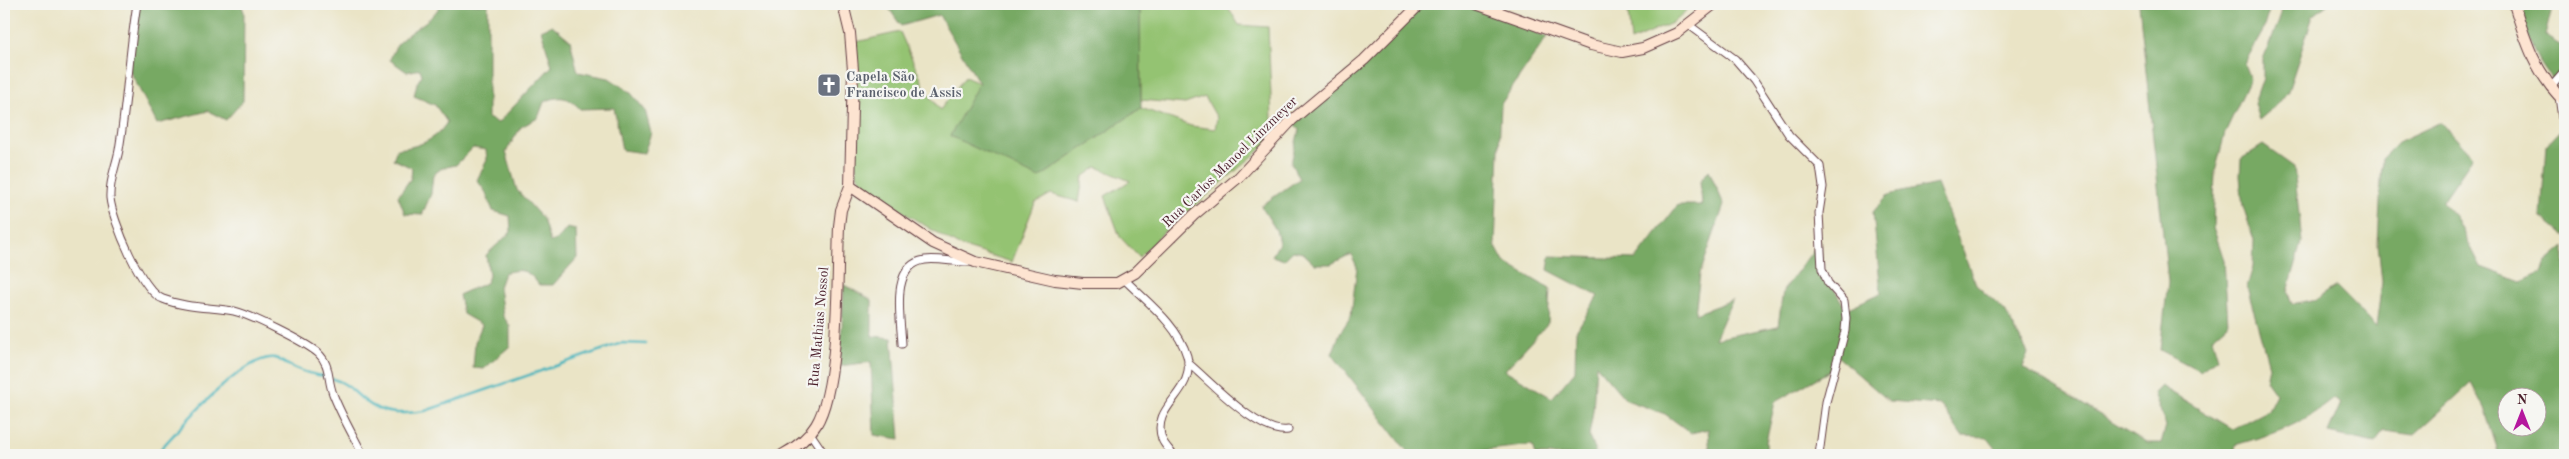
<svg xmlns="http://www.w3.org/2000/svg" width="2569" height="459" font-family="'Old Standard TT',serif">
  <rect width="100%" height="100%" fill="#f6f6f2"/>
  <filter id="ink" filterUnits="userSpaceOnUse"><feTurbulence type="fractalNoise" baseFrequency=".02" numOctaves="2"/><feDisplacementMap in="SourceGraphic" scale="10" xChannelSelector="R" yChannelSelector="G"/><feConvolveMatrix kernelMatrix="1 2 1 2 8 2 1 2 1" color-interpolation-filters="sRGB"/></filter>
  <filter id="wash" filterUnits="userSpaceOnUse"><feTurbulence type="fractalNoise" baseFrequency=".0096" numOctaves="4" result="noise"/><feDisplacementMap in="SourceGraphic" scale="20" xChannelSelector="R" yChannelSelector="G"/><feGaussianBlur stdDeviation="1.12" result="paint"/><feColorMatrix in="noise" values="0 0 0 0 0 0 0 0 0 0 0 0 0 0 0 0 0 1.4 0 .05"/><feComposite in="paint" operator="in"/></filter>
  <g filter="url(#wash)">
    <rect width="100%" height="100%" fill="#eae4c6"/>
    <!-- green -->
    <g fill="#94c372" stroke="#6f714e">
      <polygon points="1140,4 1226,4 1239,25 1268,27 1272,119 1267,144 1164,232 1139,257 1120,237 1105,196 1130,181 1097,167 1083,177 1079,202 1051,194 1035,203 1012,262 957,245 867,190 857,174 855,160 856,42 900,32 926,90 940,110 965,77 979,83 1039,178 1141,108 1191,126 1215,129 1217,118 1205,97 1185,104 1141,100"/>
      <polygon points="1619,4 1694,4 1672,23 1631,41 1628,12"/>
    </g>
    <!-- forest -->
    <g fill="#77a964" stroke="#606448" fill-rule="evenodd">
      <polygon points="137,4 241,4 244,12 243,101 226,120 208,111 157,124 128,67"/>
      <path d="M441,4h47v114l10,5 54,-57 -11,-36 11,-5 18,15 8,32 31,6 21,14 15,18 6,23 -7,20 -22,-3 -8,-42 -34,1c-12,-13 -20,-14 -36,-7l-6,16 -17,9 -15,25 11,38 26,29 7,23 8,-3 9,-11 9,2 1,28 -24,27h-14c-11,-15 -17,-17 -35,-12l-5,14 4,29 7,10v20l-26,23 -11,-1 2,-26 7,-17 -19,-11 -4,-19c9,-6 19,-7 28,-13l2,-7 -3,-20 25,-23 -1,-16 -17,-5 -8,-20 -8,-11 10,-20 -1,-10 -13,-2 -17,17 -14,3 -9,7 -2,19 -9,21 -17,-1 -7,-18 13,-18 1,-10 -19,-9 4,-10c20,-2 39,-8 50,-27l-12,-17 -21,-9 3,-13 5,-8 -2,-6 -13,3 -17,-12c9,-31 38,-31 51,-56z"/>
      <polygon points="886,4 1140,4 1141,108 1039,178 950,136 979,83 939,15 901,26"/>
      <path d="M1424,4h41l82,33 -46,67 -6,141 9,17 46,27 -2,34 -43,47 47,28 23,-27 1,-40 22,-35 -50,-26 2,-14 86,3 42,-54h24l-2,-24 9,-11 15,35 -24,69 -5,40 37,-14 -17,39 63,-13 5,-35 37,-50 2,28 24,40 35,-16 -8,-81 15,-17 49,-11 39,101 29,26 23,42 -5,15 123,75h15l5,-17 -12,-33 7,-7 71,43 36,-19 8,-16 -10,-14 3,-14 -22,-79 6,-20 1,-27 -11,-34 -3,-30 1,-17 22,-14 31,22 8,75 -14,50 4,12 25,-5 19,-13 40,41 6,-45 -4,-38 4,-85 18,-18 41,-19 32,35 -31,45 13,14 26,51 41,15 20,-9 3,-10 20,-17v209l-66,-1 -15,-46 -13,-25 -57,52 -30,-4 -9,12 -47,-10 13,-30 -7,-5c-34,28 -58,35 -99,47l1,10h-235l-14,-18 -25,-1 -21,-31 -52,-4 -52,-45 -4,13 -58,33 -9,40 1,13h-57l-2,-26 -17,4 -26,-19 -39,-14 -30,-35 -3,46 -4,25 7,19h-61l-3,-10 -69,8v2h-53l-78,-101 8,-21 11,-17 6,-49 -6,-13 -20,10h-16l-12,-11 -10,-2 -9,9 -12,-4 7,-13 -3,-13 -15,-24 38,-27 -8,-16 8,-33 -6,-8zM2506,396h30v30h-30z"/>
      <polygon points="2139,4 2271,4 2262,33 2244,64 2250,79 2225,133 2215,172 2213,227 2224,260 2228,324 2212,338 2218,358 2200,371 2160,350 2168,282"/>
      <polygon points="2283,4 2328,4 2313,16 2288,91 2278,104 2259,120 2254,104 2263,78 2263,59 2279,21"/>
      <path d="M2518,4h35l-8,32 20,12v29l-2,-3 -8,8c-22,-22 -29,-49 -37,-78z"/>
      <polygon points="2562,128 2565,142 2565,237 2541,217 2546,145"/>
      <polygon points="844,285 872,300 872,336 892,338 900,439 874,435 871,362 840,366"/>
    </g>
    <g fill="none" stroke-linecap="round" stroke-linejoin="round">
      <!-- stream -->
      <g stroke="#46b5bd" stroke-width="2.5">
        <path d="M333,379c15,4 20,13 32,22 19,15 38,13 60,10l197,-68 24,1"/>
        <path d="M155,455c22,-23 87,-101 120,-97 5,1 8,5 13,7 12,6 24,10 37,11"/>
      </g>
    </g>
  </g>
  <g filter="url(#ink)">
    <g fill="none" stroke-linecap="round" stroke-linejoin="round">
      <!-- street casing -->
      <g stroke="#623d42" stroke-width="9">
        <g id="street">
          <path d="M137,4c-8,48 -10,98 -18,146 -3,16 -10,31 -9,48 2,22 32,94 53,101 23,9 47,8 71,12 17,4 71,31 84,42 13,12 9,26 15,41 8,21 20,41 30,61"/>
          <polyline points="1689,25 1735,59 1754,81 1789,135 1820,166 1823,187 1819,213 1822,269 1828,283 1844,301 1846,318 1845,331 1826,402 1819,455"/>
          <polyline points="2551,87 2565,71"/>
          <polyline points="2559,96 2565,142"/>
          <path d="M1125,280c22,22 53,45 62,76 10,37 -37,49 -25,83 2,6 8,11 11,16"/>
          <path d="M902,344c-1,-25 -13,-79 23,-84 14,-2 32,3 47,2"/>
          <path d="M1188,363c22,18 71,72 100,67"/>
          <polyline points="810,433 825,455"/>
        </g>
      </g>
      <!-- secondary casing -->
      <g stroke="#623d42" stroke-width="12">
        <g id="secondary">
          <polyline points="1476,4 1591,45 1622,52 1643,48 1677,33 1714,4"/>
          <path d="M2514,4c11,36 22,71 51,98"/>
          <polyline points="850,186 933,243 975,262 1055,280 1083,283 1117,283 1135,273 1194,215 1239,177 1292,120 1364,60 1420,4"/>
          <path d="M782,455c13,-7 26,-17 34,-30 24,-39 21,-151 23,-199l2,-16 9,-24 3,-116 -3,-37 -7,-29"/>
        </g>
      </g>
      <!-- street -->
      <use href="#street" stroke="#fff" stroke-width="7"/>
      <!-- secondary -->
      <use href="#secondary" stroke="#fde4d1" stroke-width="10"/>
    </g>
  </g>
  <!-- icons -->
  <defs>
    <g id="church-square" transform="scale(1.25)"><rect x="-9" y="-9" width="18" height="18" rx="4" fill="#6b7280" stroke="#f6f6f2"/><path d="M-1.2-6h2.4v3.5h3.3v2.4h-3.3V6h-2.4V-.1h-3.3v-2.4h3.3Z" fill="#fff"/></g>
  </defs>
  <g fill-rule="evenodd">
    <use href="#church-square" x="829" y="85"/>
  </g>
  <g text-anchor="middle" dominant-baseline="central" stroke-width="4.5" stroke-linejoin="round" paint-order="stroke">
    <!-- worship labels -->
    <g font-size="14" font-weight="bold" fill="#5b616d" stroke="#f6f6f2" text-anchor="start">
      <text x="846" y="77">Capela São<tspan x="846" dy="16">Francisco de Assis</tspan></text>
    </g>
    <!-- street labels -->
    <g font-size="14" fill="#4a1f2b" stroke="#f6f6f2">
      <text transform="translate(1230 162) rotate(-44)">Rua Carlos Manoel Linzmeyer</text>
      <text transform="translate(819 327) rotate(-85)">Rua Mathias Nossol</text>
    </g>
  </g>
  <!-- margin -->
  <rect width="2569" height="459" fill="none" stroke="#f6f6f2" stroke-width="20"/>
  <!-- north arrow -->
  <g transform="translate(2522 412)"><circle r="24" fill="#f6f6f2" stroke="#b1a0a2"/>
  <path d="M0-4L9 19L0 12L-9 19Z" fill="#b5179e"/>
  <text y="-8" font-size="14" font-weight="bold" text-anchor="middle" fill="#4a1f2b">N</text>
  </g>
</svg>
